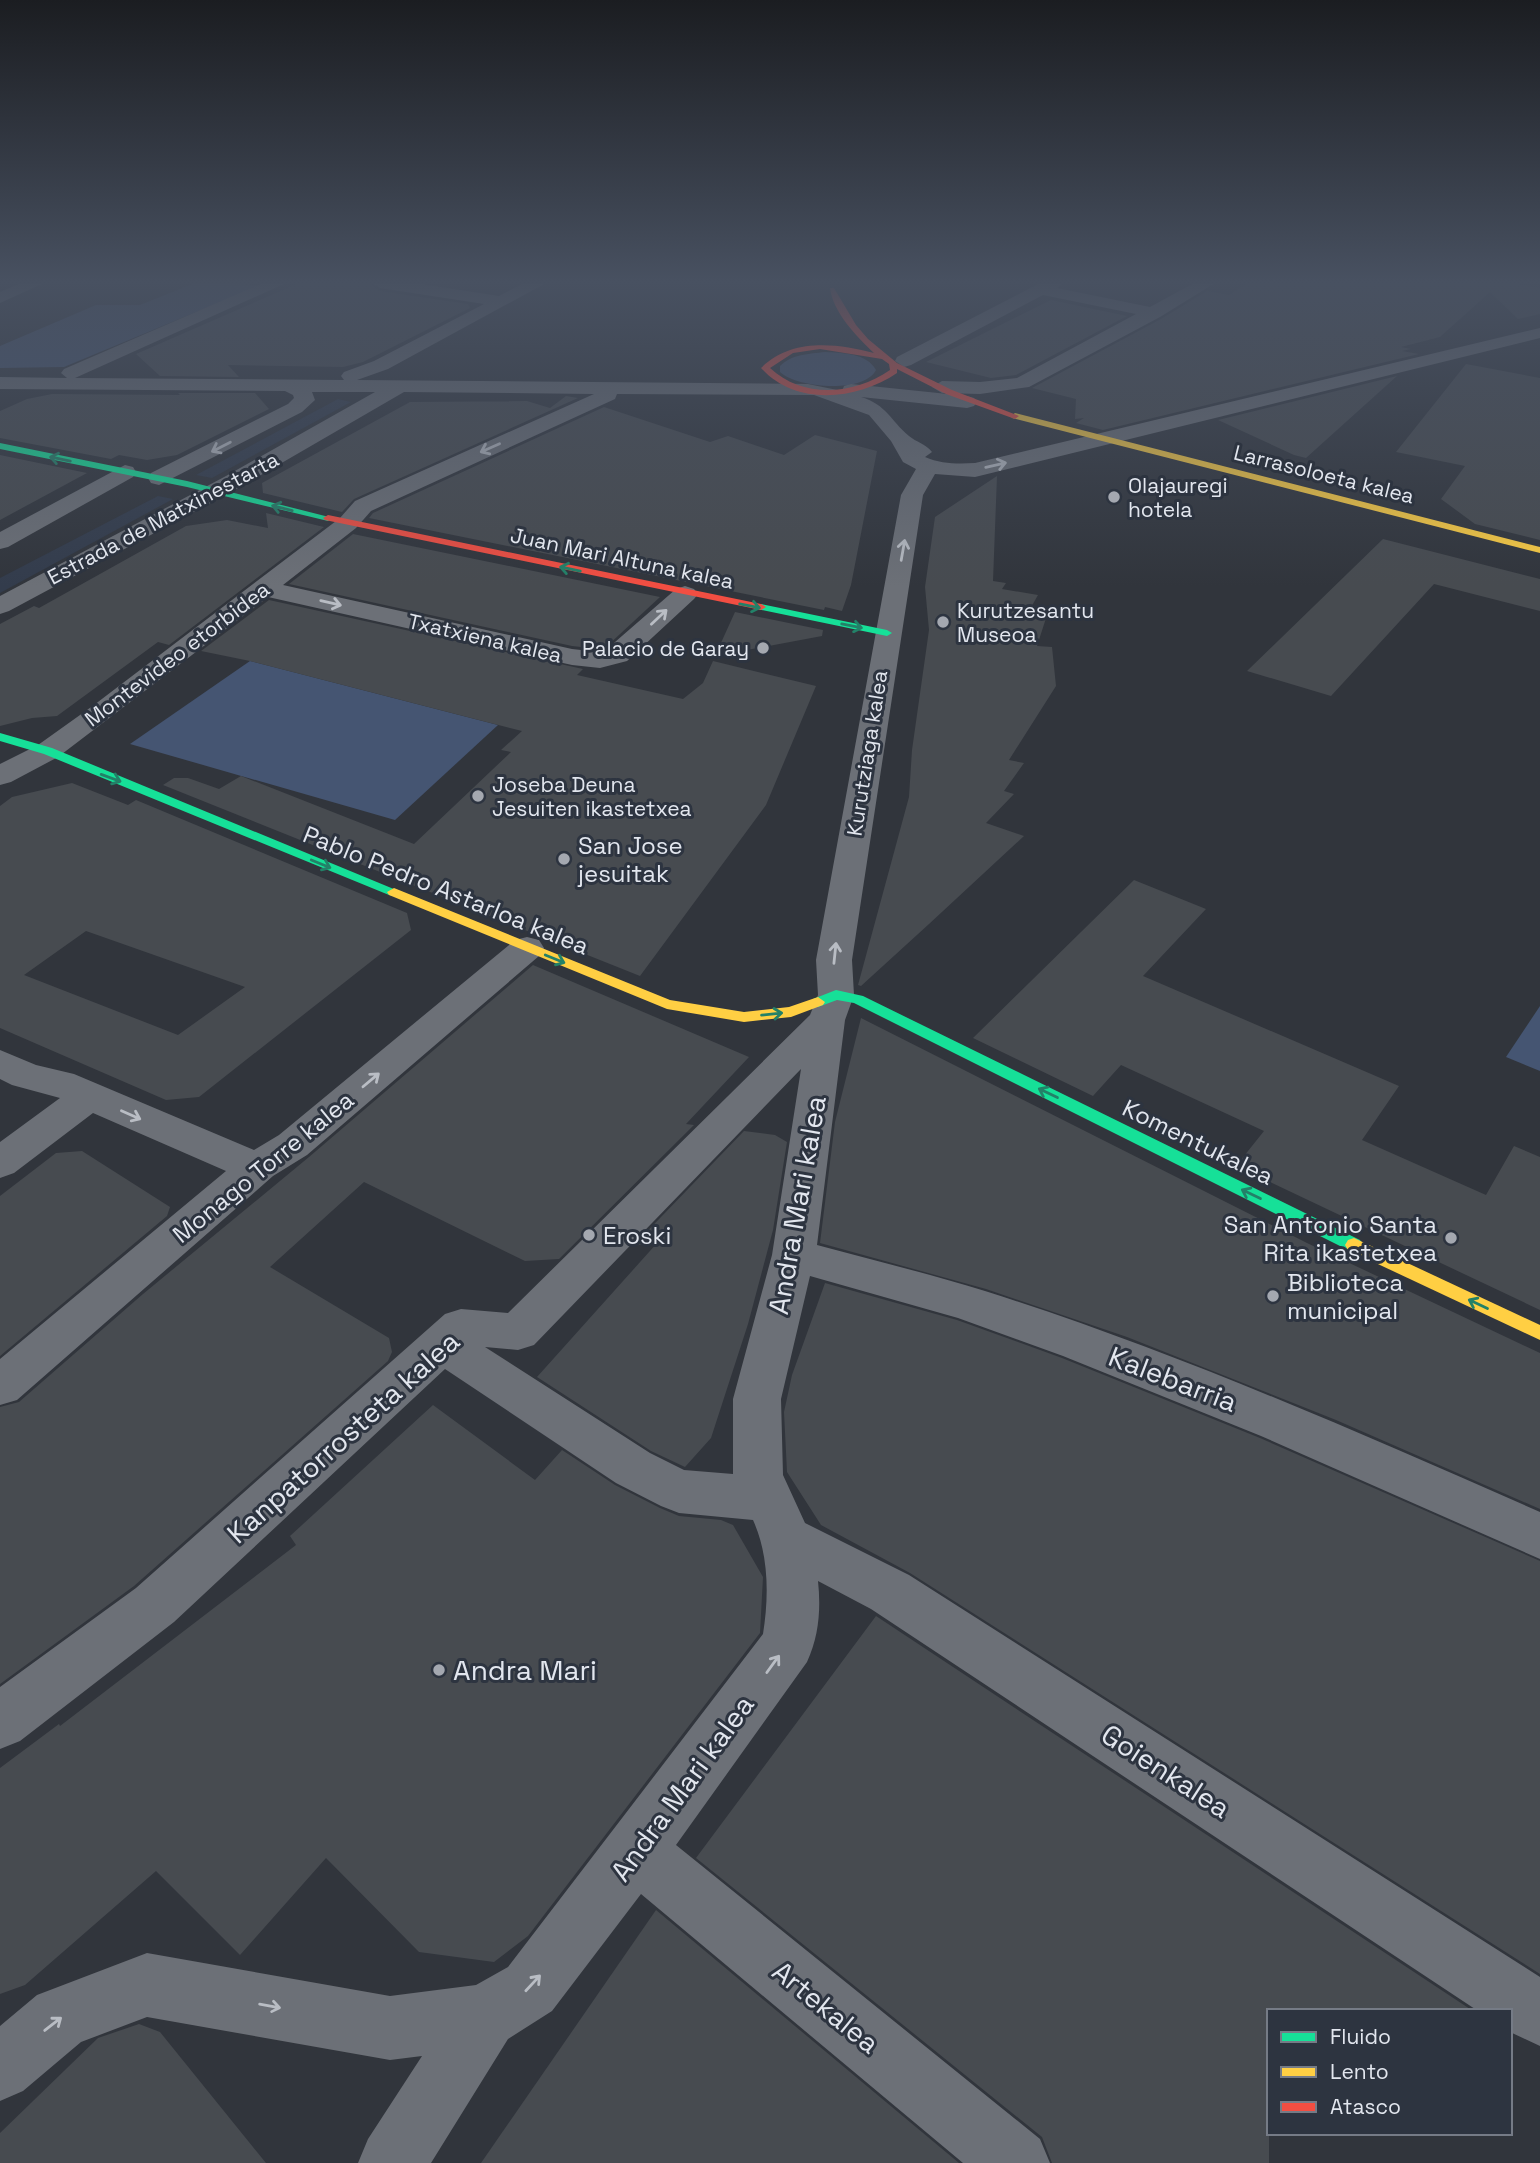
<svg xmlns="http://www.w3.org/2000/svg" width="1540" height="2163" font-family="'Space Grotesk',sans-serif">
  <rect width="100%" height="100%" fill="#31353c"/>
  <!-- built -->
  <g fill="#333c4c">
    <polygon points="338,399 351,402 212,478 196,475"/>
    <polygon points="158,496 173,499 0,593 0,578"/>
  </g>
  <!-- green -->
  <g fill="#455572">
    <polygon points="195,283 261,285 64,367 0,368 0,346 96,305 140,305"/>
    <path d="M825,352c17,1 42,1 51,18 -12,24 -79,18 -96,2v-6c12,-12 29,-12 45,-14z"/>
    <polygon points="250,661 498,725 395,820 130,744"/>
    <polygon points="1540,1006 1540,1071 1506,1057"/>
  </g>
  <!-- building -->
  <g fill="#474b50" fill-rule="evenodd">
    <polygon points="299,283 369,283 380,291 468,304 470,308 363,362 343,367 228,365 239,377 160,376 136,354"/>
    <polygon points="1248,283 1511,283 1540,288 1540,314 1518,319 1490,292 1440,337 1401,347 1411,349 1402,351 1419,354 1103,430 1076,423 1084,418 1075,419 1076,399 1032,388 1161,319 1207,291 1229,295"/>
    <polygon points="1051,300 1127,316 1016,375 991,378 926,362"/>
    <polygon points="1466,364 1540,378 1540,540 1475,524 1441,499 1465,466 1396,452"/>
    <polygon points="1397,376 1306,458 1294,455 1218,420"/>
    <polygon points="178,393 255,393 269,409 177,455 147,460 119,455 111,459 0,438 0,411 27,399 52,394 180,395"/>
    <polygon points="566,396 578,398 354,499 342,512 263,493 262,483 410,402 527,401 550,408"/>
    <polygon points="604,407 710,442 728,436 784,455 815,435 877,451 851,585 842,611 825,607 824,610 369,518 373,513"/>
    <polygon points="0,455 87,473 0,520"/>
    <polygon points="997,476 993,581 1006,583 1002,589 1038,595 1029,611 1048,612 1037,646 1052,647 1056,686 1009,760 1024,763 1004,791 1014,794 986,823 1024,836 929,924 861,986 858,985 909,797 912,750 929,630 925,587 935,517"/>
    <polygon points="266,513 324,527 169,645 158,642 57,716 32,718 0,726 0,624 34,606 39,608 186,526 227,520 268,528"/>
    <polygon points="353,534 660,597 606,647 599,649 572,646 289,584"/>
    <polygon points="1383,539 1540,579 1540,611 1434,584 1331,696 1247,671"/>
    <polygon points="269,600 583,669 577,675 683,699 703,683 713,661 816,686 766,805 640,976 163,785 174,778 188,778 219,789 241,776 414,844 511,752 501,750 522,731 250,661 201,651"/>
    <polygon points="735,612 823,630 822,636 715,656"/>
    <path d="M72,783l56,22 8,-5 271,113 4,17 -212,167 -33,3 -166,-72v-222l12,-9zM86,931l159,56 -67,48 -154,-60z"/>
    <polygon points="1134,880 1206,909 1143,976 1399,1086 1362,1140 1486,1195 1514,1146 1540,1157 1540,1310 1236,1166 1264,1131 1121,1065 1093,1096 973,1038"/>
    <polygon points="533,965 749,1057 686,1124 694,1125 559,1259 525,1261 364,1182 270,1267 389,1338 392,1352 388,1361 134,1586 0,1684 0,1407 19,1402 143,1294 309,1157"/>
    <polygon points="861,1018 1307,1243 1540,1353 1540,1509 1336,1420 1127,1337 986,1289 820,1243 835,1122"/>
    <polygon points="744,1131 775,1135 787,1142 773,1230 748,1324 711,1438 685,1467 651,1451 537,1377 658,1242 633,1246"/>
    <polygon points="82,1151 170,1207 167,1216 0,1356 0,1196 56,1153"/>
    <polygon points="825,1283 957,1320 1062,1358 1260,1438 1540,1561 1540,1974 910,1573 821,1525 787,1472 784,1412 792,1375"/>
    <polygon points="433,1405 535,1480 562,1450 615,1485 660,1508 679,1516 721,1520 733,1525 763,1577 760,1633 528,1936 494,1962 419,1952 326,1858 240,1955 156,1871 25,1985 0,1994 0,1768 59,1724 60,1726 296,1545 290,1536"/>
    <polygon points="876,1616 1473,2011 1269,2011 1269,2163 1052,2163 1042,2137 696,1858"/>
    <polygon points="656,1910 959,2163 481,2163"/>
    <polygon points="139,2024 160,2032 266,2163 0,2163 0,2133 98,2038"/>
  </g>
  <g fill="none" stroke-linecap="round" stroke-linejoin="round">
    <!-- street -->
    <g fill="#6c7077" fill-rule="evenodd">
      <polygon points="21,283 44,283 0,303 0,292"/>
      <path d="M263,283h23l-211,95 269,2 -3,-4 3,-4 30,-11 110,-57 -104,-16 -8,-5h43l84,13 25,-13h22l-158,86 -31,11 451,4 34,7 2,-5 7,-2 116,12 7,2 3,4 -3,4 -7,2 -106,-11c26,8 29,23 48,39 7,6 17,8 23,16l-7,5c16,7 33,7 50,6l565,-135v10l-565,139 -40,-3 -12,21 -71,465 2,35 -9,25 -28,225c56,15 113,29 168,46 190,60 373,141 555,221v47l-279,-123 -198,-80 -105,-38 -148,-42 -29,123 2,76 22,48 104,52 631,402v69l-30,-14v-21h-32l-607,-402 -53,-28c3,28 1,55 -11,81l-131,183 364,294 10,24h-87l-322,-269 -89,117 -44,28 -77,124h-73l10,-24 54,-83 -32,4 -243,-43 -66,25 -58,49 -23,10v-75l37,-31 110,-42 243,43 86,-11 32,-18 255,-333c6,-37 6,-79 -10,-114l-74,-7 -18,-7 -45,-23 -171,-114 -271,253 -154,119 -20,8v-62l136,-99 309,-274 16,-5 47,4 302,-298 8,-20 -2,-35 85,-465 15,-26 -13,-7 -12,-21 -22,-26 -55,-20 -197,-1 -2,5 -244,112 -15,17 -73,57 289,64 27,3 8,-3 69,-60 9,-3 9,3 4,5 -4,5 -67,62 -27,7 -28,-3 -304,-68 -210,160 -47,25 -11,3v-21l38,-19 56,-40 246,-187 15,-17 239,-107 -190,-2 -162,94 -233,125 -9,3v-18l226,-120 149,-84h-63l3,8 -13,12 -143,73 -8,-2 -3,-5 3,-5 137,-69 6,-6 -1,-3 -8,-4 -285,-2v-12l67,1 -6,-5 3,-4zM801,1069l-29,186 -39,144v75l-49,-4 -34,-17 -165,-106 33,3 16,-5z"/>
      <polygon points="1040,283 1062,283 1057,288 1150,307 1194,283 1215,283 1160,317 1029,387 980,394 942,393 932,387 942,381 980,382 1017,378 1136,314 1043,295 911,365 904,367 895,361 897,357"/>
      <polygon points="125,465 133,467 136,472 133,477 8,547 0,549 0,532"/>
      <polygon points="527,937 539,940 544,948 539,956 307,1155 273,1176 17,1400 0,1405 0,1359 226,1171 93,1113 14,1173 0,1178 0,1142 60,1098 12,1085 0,1079 0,1050 36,1065 74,1074 254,1150 279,1135 515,940"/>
    </g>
    <!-- fast -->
    <g fill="#16e098" fill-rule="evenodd">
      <polygon points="0,443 187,481 333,518 328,521 187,487 0,449"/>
      <polygon points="761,604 887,630 892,633 887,636 757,609 757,605"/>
      <polygon points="0,733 52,748 401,892 394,896 389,895 44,754 0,741"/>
      <polygon points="836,990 863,996 1360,1240 1363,1245 1360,1250 1348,1250 854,1003 837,1000 818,1007 811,1002 813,999"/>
    </g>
    <!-- slow -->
    <g fill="#ffcf43" fill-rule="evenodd">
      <polygon points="1015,413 1540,547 1540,553 1012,418 1011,416"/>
      <polygon points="394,888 670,1000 744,1012 789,1007 818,997 825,1002 823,1005 791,1017 744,1022 667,1009 389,895 387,892"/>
      <polygon points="1354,1238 1540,1325 1540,1340 1348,1250 1345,1245 1348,1240"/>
    </g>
    <!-- jam -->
    <g fill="#f24e42" fill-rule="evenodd">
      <path d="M830,288h4l22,37 12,14 29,24 55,27 67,26 -4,3 -69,-25 -49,-25v4c-40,27 -101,34 -136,-5 30,-30 75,-25 113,-15 -18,-17 -41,-41 -44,-65zM820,349l62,10 7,5 1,6c-36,25 -87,29 -120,-2l23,-15z"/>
      <polygon points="328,515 761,604 766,607 761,610 325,520 323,518"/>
    </g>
  </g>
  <!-- one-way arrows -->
  <defs><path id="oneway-shaft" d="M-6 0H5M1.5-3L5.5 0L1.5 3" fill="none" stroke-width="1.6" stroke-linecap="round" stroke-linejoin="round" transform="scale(1.75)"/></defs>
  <g stroke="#b9bdc4">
    <use href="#oneway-shaft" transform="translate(221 447) rotate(153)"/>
    <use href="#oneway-shaft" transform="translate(490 448) rotate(156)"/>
    <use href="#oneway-shaft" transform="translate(996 465) rotate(-13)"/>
    <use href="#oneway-shaft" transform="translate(903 550) rotate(-80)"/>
    <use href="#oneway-shaft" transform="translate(331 603) rotate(13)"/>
    <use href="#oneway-shaft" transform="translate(659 617) rotate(-43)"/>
    <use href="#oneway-shaft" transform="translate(835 953) rotate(-84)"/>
    <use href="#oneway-shaft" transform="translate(371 1080) rotate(-40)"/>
    <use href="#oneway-shaft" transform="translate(131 1115) rotate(24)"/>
    <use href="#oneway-shaft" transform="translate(773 1664) rotate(-54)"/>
    <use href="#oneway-shaft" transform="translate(533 1983) rotate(-47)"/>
    <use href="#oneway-shaft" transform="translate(270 2006) rotate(10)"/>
    <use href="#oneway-shaft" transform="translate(53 2024) rotate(-38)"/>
  </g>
  <g stroke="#238168">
    <use href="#oneway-shaft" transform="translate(60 459) rotate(-168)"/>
    <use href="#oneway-shaft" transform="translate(282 508) rotate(-166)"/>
    <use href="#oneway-shaft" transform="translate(570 569) rotate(-168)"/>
    <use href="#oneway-shaft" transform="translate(750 606) rotate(11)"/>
    <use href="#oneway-shaft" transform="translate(852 626) rotate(11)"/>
    <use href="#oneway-shaft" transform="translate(111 778) rotate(20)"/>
    <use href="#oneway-shaft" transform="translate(321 864) rotate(22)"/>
    <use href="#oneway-shaft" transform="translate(555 959) rotate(22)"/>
    <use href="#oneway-shaft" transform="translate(772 1014) rotate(-6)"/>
    <use href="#oneway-shaft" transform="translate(1048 1093) rotate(-154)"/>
    <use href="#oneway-shaft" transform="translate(1251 1194) rotate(-154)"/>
    <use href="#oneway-shaft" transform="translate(1478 1304) rotate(-155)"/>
  </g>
  <!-- sky -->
  <linearGradient id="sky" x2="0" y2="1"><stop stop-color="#1b1d21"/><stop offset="0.48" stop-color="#485161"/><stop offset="1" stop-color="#485161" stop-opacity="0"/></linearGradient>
  <rect width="1540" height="586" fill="url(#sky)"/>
  <!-- markers -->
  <g fill="#a4a8b0" stroke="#2d3440" stroke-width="2.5">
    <circle cx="1114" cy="497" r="7"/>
    <circle cx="943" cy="622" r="7"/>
    <circle cx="763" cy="648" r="7"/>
    <circle cx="478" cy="796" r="7"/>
    <circle cx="564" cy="859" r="7"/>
    <circle cx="589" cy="1235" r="7"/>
    <circle cx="1451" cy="1238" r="7"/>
    <circle cx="1273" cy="1296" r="7"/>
    <circle cx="439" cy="1670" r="7"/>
  </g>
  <g text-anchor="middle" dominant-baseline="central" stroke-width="6" stroke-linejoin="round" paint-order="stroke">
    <!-- far-street labels -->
    <g font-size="21" fill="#e2e6ee" stroke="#2d3440">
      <text transform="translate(1324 474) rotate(14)">Larrasoloeta kalea</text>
      <text transform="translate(163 518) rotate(-28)">Estrada de Matxinestarta</text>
      <text transform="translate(622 558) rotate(12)">Juan Mari Altuna kalea</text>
      <text transform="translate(485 638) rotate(13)">Txatxiena kalea</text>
      <text transform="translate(177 654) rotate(-37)">Montevideo etorbidea</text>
      <text transform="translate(867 753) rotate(-81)">Kurutziaga kalea</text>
    </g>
    <!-- far-poi labels -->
    <g font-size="21" fill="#e2e6ee" stroke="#2d3440" text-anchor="start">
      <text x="1128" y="485">Olajauregi<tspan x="1128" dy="24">hotela</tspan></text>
      <text x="957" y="610">Kurutzesantu<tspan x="957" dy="24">Museoa</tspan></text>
      <text x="749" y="648" text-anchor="end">Palacio de Garay</text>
      <text x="492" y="784">Joseba Deuna<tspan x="492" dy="24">Jesuiten ikastetxea</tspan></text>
    </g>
    <!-- poi labels -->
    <g font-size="24" fill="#e2e6ee" stroke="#2d3440" text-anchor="start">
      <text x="578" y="845">San Jose<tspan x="578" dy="28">jesuitak</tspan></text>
      <text x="1437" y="1224" text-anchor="end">San Antonio Santa<tspan x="1437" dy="28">Rita ikastetxea</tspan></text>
      <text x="603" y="1235">Eroski</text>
      <text x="1287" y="1282">Biblioteca<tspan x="1287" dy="28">municipal</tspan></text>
    </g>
    <!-- street labels -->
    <g font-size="24" fill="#e2e6ee" stroke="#2d3440">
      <text transform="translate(446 890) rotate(22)">Pablo Pedro Astarloa kalea</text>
      <text transform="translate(1198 1142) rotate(26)">Komentukalea</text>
      <text transform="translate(263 1167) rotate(-39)">Monago Torre kalea</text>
    </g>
    <!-- near-street labels -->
    <g font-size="28" fill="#e2e6ee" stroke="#2d3440">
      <text transform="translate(797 1205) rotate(-80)">Andra Mari kalea</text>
      <text transform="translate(1173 1379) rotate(21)">Kalebarria</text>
      <text transform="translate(343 1437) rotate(-42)">Kanpatorrosteta kalea</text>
      <text transform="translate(1166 1771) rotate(33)">Goienkalea</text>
      <text transform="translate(682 1788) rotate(-54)">Andra Mari kalea</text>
      <text transform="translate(826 2007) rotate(39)">Artekalea</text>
    </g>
    <!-- near-poi labels -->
    <g font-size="28" fill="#e2e6ee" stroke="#2d3440" text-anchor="start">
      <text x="453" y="1670">Andra Mari</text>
    </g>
  </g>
  <!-- legend -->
  <rect x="1267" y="2009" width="245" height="126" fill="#2d3440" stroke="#757b86" stroke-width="2"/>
  <rect x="1281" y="2032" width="35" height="10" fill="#16e098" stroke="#757b86" stroke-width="2"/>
  <text x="1330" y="2044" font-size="21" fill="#e2e6ee">Fluido</text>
  <rect x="1281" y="2067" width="35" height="10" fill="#ffcf43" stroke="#757b86" stroke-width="2"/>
  <text x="1330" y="2079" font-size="21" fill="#e2e6ee">Lento</text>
  <rect x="1281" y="2102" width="35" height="10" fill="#f24e42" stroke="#757b86" stroke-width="2"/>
  <text x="1330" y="2114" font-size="21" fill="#e2e6ee">Atasco</text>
</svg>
